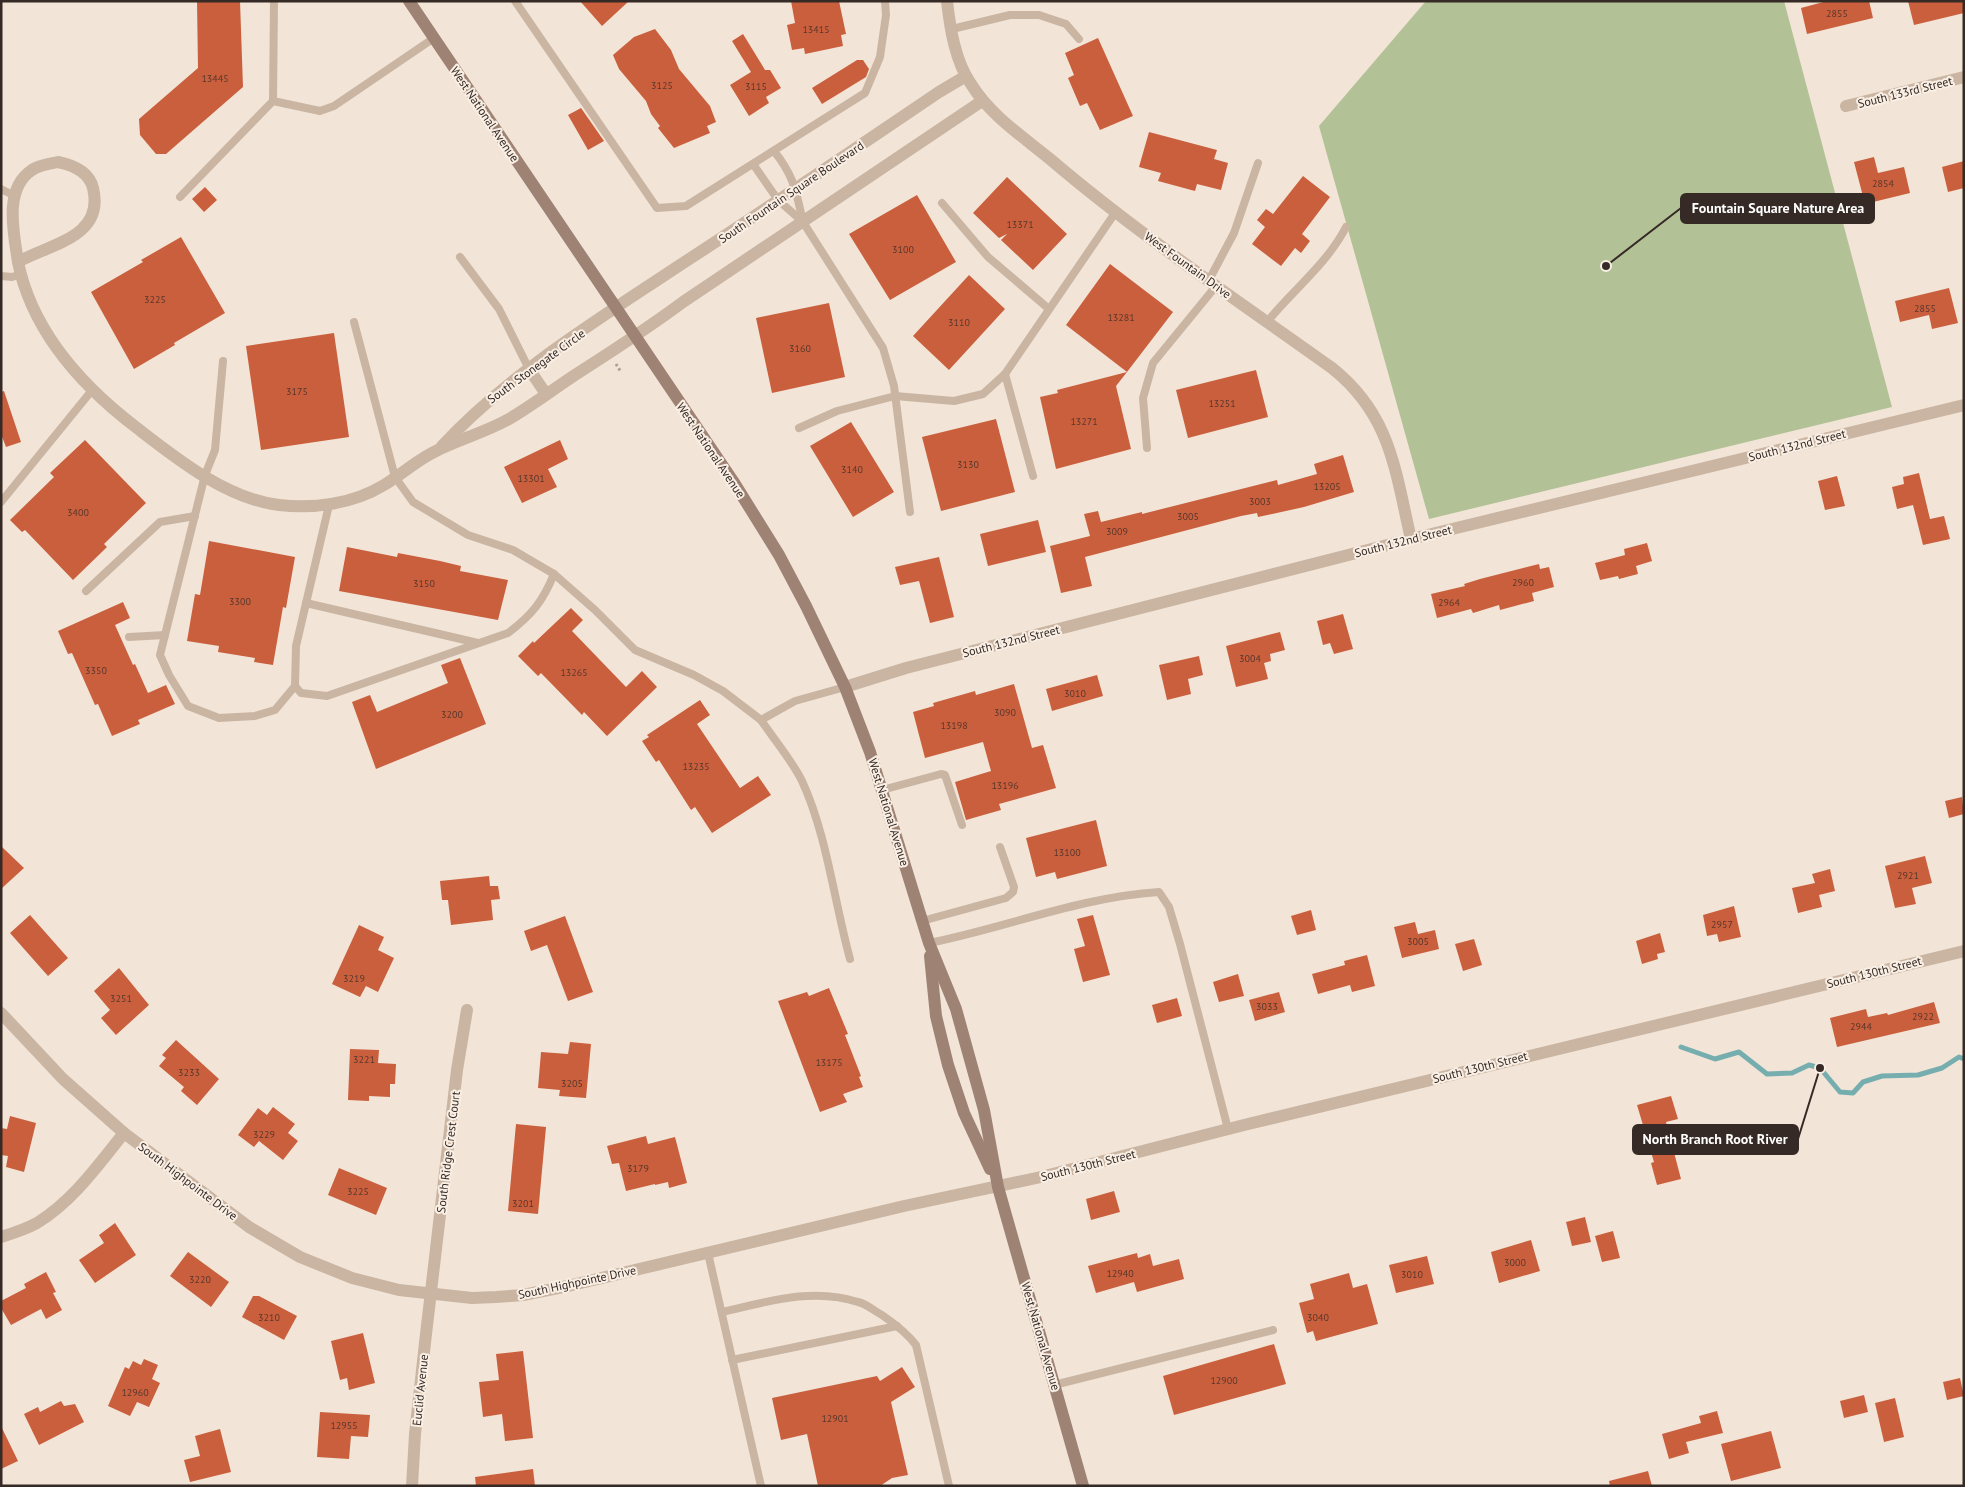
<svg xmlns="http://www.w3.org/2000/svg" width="1965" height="1487" font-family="'PT Sans',sans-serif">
  <rect width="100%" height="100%" fill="#f2e5d7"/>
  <!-- green -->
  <polygon fill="#b3c197" points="1426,1 1784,1 1892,407 1429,519 1319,126"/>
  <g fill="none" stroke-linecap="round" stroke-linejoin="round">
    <!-- stream -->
    <polyline stroke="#76aeb0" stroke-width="5" points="1681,1047 1715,1059 1739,1052 1767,1074 1792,1073 1809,1065 1820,1068 1840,1092 1853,1093 1863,1082 1882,1076 1918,1075 1942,1068 1959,1057 1964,1059"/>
  </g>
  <!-- building -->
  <g fill="#ca5f3d">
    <polygon points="197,1 240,1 243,87 166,154 156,154 140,135 139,119 198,68"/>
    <polygon points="580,1 629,1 602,26"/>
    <polygon points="791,1 839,1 846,34 841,35 843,46 805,54 804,48 792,50 787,25 795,23"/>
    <polygon points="1827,1 1869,1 1873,18 1807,34 1801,8"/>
    <polygon points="1908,1 1964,1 1964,13 1914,25"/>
    <polygon points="655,29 671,50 679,69 710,106 716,122 707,126 710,133 674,148 658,128 660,126 651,114 646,101 619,69 613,55 634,37"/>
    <polygon points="743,34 765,70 770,70 781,88 766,97 769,103 749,116 730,85 751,72 732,41"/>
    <polygon points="1098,38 1133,116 1100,130 1087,103 1080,106 1068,78 1074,75 1065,53"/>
    <polygon points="857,60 863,60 869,69 866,77 822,104 812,88"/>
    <polygon points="581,108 604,141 588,150 568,115"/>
    <polygon points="1149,132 1217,150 1214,159 1228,163 1221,190 1197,184 1195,191 1158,181 1161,173 1139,167"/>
    <polygon points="1874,157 1878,173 1904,167 1910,193 1865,204 1854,162"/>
    <polygon points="1964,161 1964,188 1948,192 1942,167"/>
    <polygon points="1303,176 1330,197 1302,234 1310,241 1301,253 1295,248 1281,266 1252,244 1265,227 1257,220 1266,209 1273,214"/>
    <polygon points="1007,177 1067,234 1033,270 1001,240 1007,234 999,238 973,213"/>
    <polygon points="205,187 217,200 204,212 192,199"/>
    <polygon points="917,195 956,262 890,300 849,234"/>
    <polygon points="181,237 225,313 174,343 175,345 134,369 91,292 143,262 141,260"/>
    <polygon points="1110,264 1173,312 1127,372 1066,325"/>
    <polygon points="969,275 1005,309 949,370 913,336"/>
    <polygon points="1949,288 1958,323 1932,329 1929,315 1900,322 1895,301"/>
    <polygon points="829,303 845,377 772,393 756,318"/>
    <polygon points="334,333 349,437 261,450 246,346"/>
    <polygon points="1256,370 1268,417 1188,438 1176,390"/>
    <polygon points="1127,372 1116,386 1131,449 1056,469 1040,397 1058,393 1057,390"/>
    <polygon points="4,391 21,442 6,447 1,434 1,392"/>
    <polygon points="996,419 1015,492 941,511 922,437"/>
    <polygon points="851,422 894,492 853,517 810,446"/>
    <polygon points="85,440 146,503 104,544 107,547 73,580 25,530 22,532 10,520 54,477 50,473"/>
    <polygon points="560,440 568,459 548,469 557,487 522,503 504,467"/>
    <polygon points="1343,455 1354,492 1304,507 1258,517 1257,513 1241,516 1085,557 1092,586 1061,593 1050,546 1090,536 1084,514 1098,511 1101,522 1142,512 1142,514 1277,480 1278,485 1317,474 1314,464"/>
    <polygon points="1919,473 1930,519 1944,516 1950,539 1923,545 1913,505 1897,509 1892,487 1904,484 1903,477"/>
    <polygon points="1837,476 1845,506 1825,510 1818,481"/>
    <polygon points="1038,520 1046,552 988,566 980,534"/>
    <polygon points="209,541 295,557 286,608 283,607 273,665 254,662 255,658 218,652 219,646 187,641 195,594 200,595"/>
    <polygon points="1647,543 1652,561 1636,566 1638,574 1619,579 1618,576 1600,580 1595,563 1625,555 1624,549"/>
    <polygon points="347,547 397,557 398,553 440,561 461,566 460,571 508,580 498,620 339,591"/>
    <polygon points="939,557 954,617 930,623 919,581 900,585 895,567"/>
    <polygon points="1539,564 1540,569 1549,567 1554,587 1532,593 1534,601 1500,610 1499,605 1473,613 1471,609 1437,618 1431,594 1465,586 1464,584 1480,579"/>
    <polygon points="123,602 130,618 115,625 133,665 135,664 148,693 166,685 175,704 138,720 140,724 112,736 98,704 95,705 72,653 68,654 58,631"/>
    <polygon points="571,608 583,620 572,631 626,687 642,671 657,687 607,736 584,712 582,715 541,673 538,676 518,656 533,641 534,643"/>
    <polygon points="1343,614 1353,649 1334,654 1330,643 1323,645 1317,621"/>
    <polygon points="1280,632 1285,650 1270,654 1271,661 1264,663 1268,679 1236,687 1226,646"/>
    <polygon points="1199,656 1203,675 1188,679 1191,694 1167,700 1159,665"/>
    <polygon points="460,658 486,724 376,769 352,702 370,695 377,712 416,696 448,683 441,665"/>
    <polygon points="1097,675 1103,696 1052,711 1046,689"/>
    <polygon points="1014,684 1032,748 1043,745 1056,788 999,804 1001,810 966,820 955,782 991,771 983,742 925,758 913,712 934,706 933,703 975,691 976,695"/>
    <polygon points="700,700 710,715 697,724 740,788 758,776 771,795 712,833 695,807 691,810 659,760 656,762 642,741 649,737 647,735"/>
    <polygon points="1962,797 1964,814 1949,818 1945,801"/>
    <polygon points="1096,820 1107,866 1057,879 1055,872 1036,877 1026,838"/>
    <polygon points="1,846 24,868 1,889"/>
    <polygon points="1925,856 1932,883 1912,888 1916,904 1895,908 1885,866"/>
    <polygon points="1830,869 1835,891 1819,895 1822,907 1798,913 1792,888 1815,883 1812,874"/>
    <polygon points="489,876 490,886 498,886 500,899 491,900 493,920 451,925 448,900 442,900 440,881"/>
    <polygon points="1734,906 1741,937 1719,942 1717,934 1707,936 1703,915"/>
    <polygon points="1311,910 1316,930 1297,935 1291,916"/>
    <polygon points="30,915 68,958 48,976 10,933"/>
    <polygon points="1093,915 1110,975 1083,982 1074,949 1085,946 1077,919"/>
    <polygon points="565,916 593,992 568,1001 547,945 531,951 524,931"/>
    <polygon points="1415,922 1418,934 1435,930 1439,949 1402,958 1394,927"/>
    <polygon points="359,925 384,937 378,950 394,958 378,992 366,986 360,997 332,984"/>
    <polygon points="1660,933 1665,952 1657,954 1658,959 1642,964 1636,941"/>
    <polygon points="1474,939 1482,965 1463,971 1455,944"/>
    <polygon points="1367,955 1375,986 1352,992 1350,985 1318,994 1312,974 1345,965 1344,961"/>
    <polygon points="119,968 149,1005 116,1035 101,1018 110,1010 94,991"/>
    <polygon points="1238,974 1244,996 1219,1002 1213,982"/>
    <polygon points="829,988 848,1034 845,1035 861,1076 859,1077 863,1087 843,1094 847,1102 820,1112 778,1001 807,992 809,996"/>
    <polygon points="1279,992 1285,1012 1255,1021 1249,1000"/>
    <polygon points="1177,998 1182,1016 1157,1023 1152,1005"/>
    <polygon points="1934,1002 1940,1023 1837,1047 1830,1018 1866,1009 1868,1017 1887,1013 1888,1015"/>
    <polygon points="176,1040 219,1079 197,1105 181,1091 184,1087 159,1066 166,1058 162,1055"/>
    <polygon points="570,1042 591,1044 586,1098 559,1096 560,1090 538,1088 541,1052 568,1054"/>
    <polygon points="350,1049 379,1050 378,1063 396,1064 395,1084 390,1084 390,1097 369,1096 369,1101 348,1100"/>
    <polygon points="1671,1096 1678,1119 1666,1122 1681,1179 1657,1185 1651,1163 1654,1162 1637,1105"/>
    <polygon points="273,1107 295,1124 288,1133 298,1141 283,1160 259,1141 254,1147 238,1135 258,1108 267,1115"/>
    <polygon points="10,1116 36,1123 24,1172 6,1167 8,1156 1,1155 1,1128 7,1129"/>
    <polygon points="516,1124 546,1127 538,1214 508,1211"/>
    <polygon points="646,1136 648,1144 675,1137 687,1183 669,1188 668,1182 655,1185 655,1184 626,1191 619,1163 612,1164 607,1146"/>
    <polygon points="339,1168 387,1188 376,1215 328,1195"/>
    <polygon points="1114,1191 1120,1212 1091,1220 1086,1199"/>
    <polygon points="1585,1217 1591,1242 1572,1246 1566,1222"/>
    <polygon points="115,1223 136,1255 95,1283 79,1260 104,1243 99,1235"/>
    <polygon points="1613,1231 1620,1258 1602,1262 1595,1236"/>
    <polygon points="1531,1240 1540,1271 1499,1283 1491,1252"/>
    <polygon points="188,1252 229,1282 211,1307 170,1276"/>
    <polygon points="1137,1253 1138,1258 1150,1254 1153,1266 1179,1259 1184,1279 1137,1292 1134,1282 1096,1293 1088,1266"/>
    <polygon points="1427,1256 1434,1284 1396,1293 1389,1265"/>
    <polygon points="46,1272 56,1292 53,1293 62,1310 46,1319 41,1309 11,1325 1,1308 1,1301 26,1288 24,1284"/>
    <polygon points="1349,1273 1353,1288 1367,1284 1378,1324 1316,1341 1313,1331 1307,1333 1299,1303 1314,1299 1310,1284"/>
    <polygon points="253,1296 259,1296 297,1316 284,1340 242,1317"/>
    <polygon points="363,1333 375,1383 349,1390 347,1378 340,1380 331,1341"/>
    <polygon points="1274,1344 1286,1384 1174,1415 1163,1376"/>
    <polygon points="523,1351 533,1438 505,1441 502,1414 483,1417 479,1382 499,1380 496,1354"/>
    <polygon points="144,1359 158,1365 152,1379 160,1383 149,1407 137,1402 130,1416 108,1406 125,1367 129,1369 133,1361 141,1365"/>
    <polygon points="902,1367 915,1387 891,1402 908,1475 892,1478 880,1486 818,1486 807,1434 781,1440 772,1398 877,1376 880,1381"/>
    <polygon points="1960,1378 1964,1396 1947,1400 1943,1382"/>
    <polygon points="1864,1395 1868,1412 1844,1418 1840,1401"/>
    <polygon points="1895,1398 1904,1437 1884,1442 1875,1403"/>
    <polygon points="61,1401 64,1406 75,1404 84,1422 39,1445 24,1414 38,1407 40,1412"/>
    <polygon points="1717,1411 1723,1433 1686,1442 1689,1453 1669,1459 1662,1434 1701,1423 1699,1416"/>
    <polygon points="320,1412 370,1415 368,1437 351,1436 349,1459 317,1457"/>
    <polygon points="1,1426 18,1461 1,1469"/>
    <polygon points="220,1429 231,1472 190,1482 184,1460 200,1456 195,1436"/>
    <polygon points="1771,1431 1781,1468 1731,1481 1721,1444"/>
    <polygon points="533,1469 535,1486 476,1486 475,1477"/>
    <polygon points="1648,1471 1652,1486 1610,1486 1609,1481"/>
  </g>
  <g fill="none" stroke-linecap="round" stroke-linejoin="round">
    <!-- path -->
    <polyline stroke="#b69f8d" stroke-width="3" stroke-dasharray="2.5 2.5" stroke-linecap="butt" points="616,364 621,372"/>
    <!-- service -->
    <g stroke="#cab5a3" stroke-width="8">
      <polyline points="515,1 657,208 686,206 865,93 880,57 886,15 885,1"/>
      <polyline points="952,29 1010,15 1039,15 1066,24 1079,39"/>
      <polyline points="273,101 274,1"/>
      <path d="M774,151c20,25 22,40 29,71"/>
      <polyline points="753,164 778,200 803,222 883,348 894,386 910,512"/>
      <polyline points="1,189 15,196"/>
      <polyline points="180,197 273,101 320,111 334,106 434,38"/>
      <polyline points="942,203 988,257 1049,309"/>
      <polyline points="460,257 499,309 529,369"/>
      <polyline points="1,276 12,277 21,274"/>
      <polyline points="1209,280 1234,233 1258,163"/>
      <path d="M1267,322c26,-32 60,-58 79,-95"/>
      <polyline points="223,361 215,450 205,475 160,655 169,675 188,706 219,718 255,716 275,710 295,686 296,646 329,505"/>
      <polyline points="1005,374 1033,476"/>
      <polyline points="799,428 837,411 895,396 954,401 983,394 1005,374 1115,213"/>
      <polyline points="1147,448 1143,398 1153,363 1216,286"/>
      <polyline points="1,502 93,389"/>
      <polyline points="554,574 595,610 635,650 694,675 723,691 761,720"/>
      <polyline points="86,591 160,522 195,516"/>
      <polyline points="306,603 478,643"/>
      <polyline points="129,637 165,635"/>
      <path d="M295,686l6,7 26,3 181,-63c24,-18 35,-32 46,-59l-41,-24 -45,-15 -55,-33 -18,-25 -41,-155"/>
      <path d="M845,687l-50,14 -34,19c12,18 32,42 41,61 25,54 32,120 48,178"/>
      <polyline points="882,790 941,774 945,775 962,825"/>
      <polyline points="922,921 1006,898 1013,892 1014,887 1000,847"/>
      <path d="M929,943c76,-15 151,-46 230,-51l10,15 11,37 48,185"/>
      <polyline points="708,1253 761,1486"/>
      <path d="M722,1312c44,-10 91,-25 136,-10 9,2 16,9 24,13 13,9 25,18 34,30l33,141"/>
      <polyline points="732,1360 897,1326"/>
      <polyline points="1054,1385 1273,1330"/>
    </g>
    <!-- minor -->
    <g stroke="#cab5a3" stroke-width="12">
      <path d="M947,1c3,27 8,60 24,83 19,31 51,52 79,75 89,76 187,141 282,209 59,47 63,102 79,171"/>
      <polyline points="1846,106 1964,77"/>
      <path d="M58,162c15,3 31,10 35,26 12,49 -43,56 -75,74 -4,-28 -15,-73 14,-92 7,-5 17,-6 26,-8z"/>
      <path d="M18,262c14,69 65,125 119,166 40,31 90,71 142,77 35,4 74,-1 105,-20 18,-11 33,-25 52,-34 24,-12 50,-19 73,-32 22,-13 42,-28 63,-42 37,-24 75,-48 111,-75l299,-201"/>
      <polyline points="529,369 546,394"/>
      <path d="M442,446c67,-72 154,-125 235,-179 88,-57 175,-116 262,-175l27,-16"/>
      <polyline points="845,687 906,668 1411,539 1964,405"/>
      <polyline points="1,1013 63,1079 124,1133 249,1227 300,1257 352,1278 399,1290 472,1298 496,1297 523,1295 568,1286 904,1206 1041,1177 1244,1125 1964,951"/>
      <path d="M1,1237c13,-4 25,-8 36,-14 36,-22 61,-58 87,-90"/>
      <polyline points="412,1486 415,1434 426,1334 457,1070 467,1010"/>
    </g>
    <!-- secondary -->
    <g stroke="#9e8375" stroke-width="12">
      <polyline points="409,1 733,481 779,555 806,606 845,687 870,752 929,943 956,1009 984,1110 998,1187 1083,1486"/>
      <polyline points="930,956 936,1016 948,1065 964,1113 990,1169"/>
    </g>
  </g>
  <g text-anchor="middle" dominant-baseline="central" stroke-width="4" stroke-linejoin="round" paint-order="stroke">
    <!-- number labels -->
    <g font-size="10" fill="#5a372b">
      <text x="1837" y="13">2855</text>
      <text x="816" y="29">13415</text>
      <text x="215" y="78">13445</text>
      <text x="662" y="85">3125</text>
      <text x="756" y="86">3115</text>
      <text x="1883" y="183">2854</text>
      <text x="1020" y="224">13371</text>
      <text x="903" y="249">3100</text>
      <text x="155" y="299">3225</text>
      <text x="1925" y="308">2855</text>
      <text x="1121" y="317">13281</text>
      <text x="959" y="322">3110</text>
      <text x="800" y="348">3160</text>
      <text x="297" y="391">3175</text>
      <text x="1222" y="403">13251</text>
      <text x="1084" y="421">13271</text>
      <text x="968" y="464">3130</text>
      <text x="852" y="469">3140</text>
      <text x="531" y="478">13301</text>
      <text x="1327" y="486">13205</text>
      <text x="1260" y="501">3003</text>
      <text x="78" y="512">3400</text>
      <text x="1188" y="516">3005</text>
      <text x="1117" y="531">3009</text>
      <text x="1523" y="582">2960</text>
      <text x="424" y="583">3150</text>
      <text x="240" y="601">3300</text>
      <text x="1449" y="602">2964</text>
      <text x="1250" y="658">3004</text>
      <text x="96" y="670">3350</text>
      <text x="574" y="672">13265</text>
      <text x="1075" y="693">3010</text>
      <text x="1005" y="712">3090</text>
      <text x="452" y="714">3200</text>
      <text x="954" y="725">13198</text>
      <text x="696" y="766">13235</text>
      <text x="1005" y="785">13196</text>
      <text x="1067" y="852">13100</text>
      <text x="1908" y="875">2921</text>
      <text x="1722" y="924">2957</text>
      <text x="1418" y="941">3005</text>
      <text x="354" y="978">3219</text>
      <text x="121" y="998">3251</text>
      <text x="1267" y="1006">3033</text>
      <text x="1923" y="1016">2922</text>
      <text x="1861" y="1026">2944</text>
      <text x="364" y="1059">3221</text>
      <text x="829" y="1062">13175</text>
      <text x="189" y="1072">3233</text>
      <text x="572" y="1083">3205</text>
      <text x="264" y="1134">3229</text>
      <text x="638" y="1168">3179</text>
      <text x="358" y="1191">3225</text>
      <text x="523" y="1203">3201</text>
      <text x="1515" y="1262">3000</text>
      <text x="1120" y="1273">12940</text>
      <text x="1412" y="1274">3010</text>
      <text x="200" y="1279">3220</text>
      <text x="269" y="1317">3210</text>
      <text x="1318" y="1317">3040</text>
      <text x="1224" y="1380">12900</text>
      <text x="135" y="1392">12960</text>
      <text x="835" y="1418">12901</text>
      <text x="344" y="1425">12955</text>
    </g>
    <!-- street labels -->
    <g font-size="12" fill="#352a25" stroke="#faefe4">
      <text transform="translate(1905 92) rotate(-14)">South 133rd Street</text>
      <text transform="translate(485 114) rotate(56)">West National Avenue</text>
      <text transform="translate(791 192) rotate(-34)">South Fountain Square Boulevard</text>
      <text transform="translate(1188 265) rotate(36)">West Fountain Drive</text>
      <text transform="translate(536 366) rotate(-36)">South Stonegate Circle</text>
      <text transform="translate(1797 445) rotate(-14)">South 132nd Street</text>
      <text transform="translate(711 450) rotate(56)">West National Avenue</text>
      <text transform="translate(1403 541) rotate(-14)">South 132nd Street</text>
      <text transform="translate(1011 641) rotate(-14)">South 132nd Street</text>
      <text transform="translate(889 812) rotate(73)">West National Avenue</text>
      <text transform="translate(1874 972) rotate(-14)">South 130th Street</text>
      <text transform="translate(1480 1067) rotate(-14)">South 130th Street</text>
      <text transform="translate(448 1152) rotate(-83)">South Ridge Crest Court</text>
      <text transform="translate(1088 1165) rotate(-14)">South 130th Street</text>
      <text transform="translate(188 1181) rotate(37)">South Highpointe Drive</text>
      <text transform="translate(577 1282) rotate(-12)">South Highpointe Drive</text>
      <text transform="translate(1041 1336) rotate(74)">West National Avenue</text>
      <text transform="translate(420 1390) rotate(-84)">Euclid Avenue</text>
    </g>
  </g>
  <!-- callouts -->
  <path fill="none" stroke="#352a25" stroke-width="2" d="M1606 266L1681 208M1820 1068L1798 1139"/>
  <g fill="#352a25" stroke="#faefe4" stroke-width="2">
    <circle cx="1606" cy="266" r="5"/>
    <circle cx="1820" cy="1068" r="5"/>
  </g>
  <g fill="#352a25" stroke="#352a25" stroke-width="2">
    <rect x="1681" y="194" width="193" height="29" rx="5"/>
    <rect x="1633" y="1125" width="165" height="29" rx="5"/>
  </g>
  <g font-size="14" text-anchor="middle" font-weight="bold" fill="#fff">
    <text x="1778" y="213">Fountain Square Nature Area</text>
    <text x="1715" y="1144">North Branch Root River</text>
  </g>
  <!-- border -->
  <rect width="1965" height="1487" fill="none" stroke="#352a25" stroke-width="5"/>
</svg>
